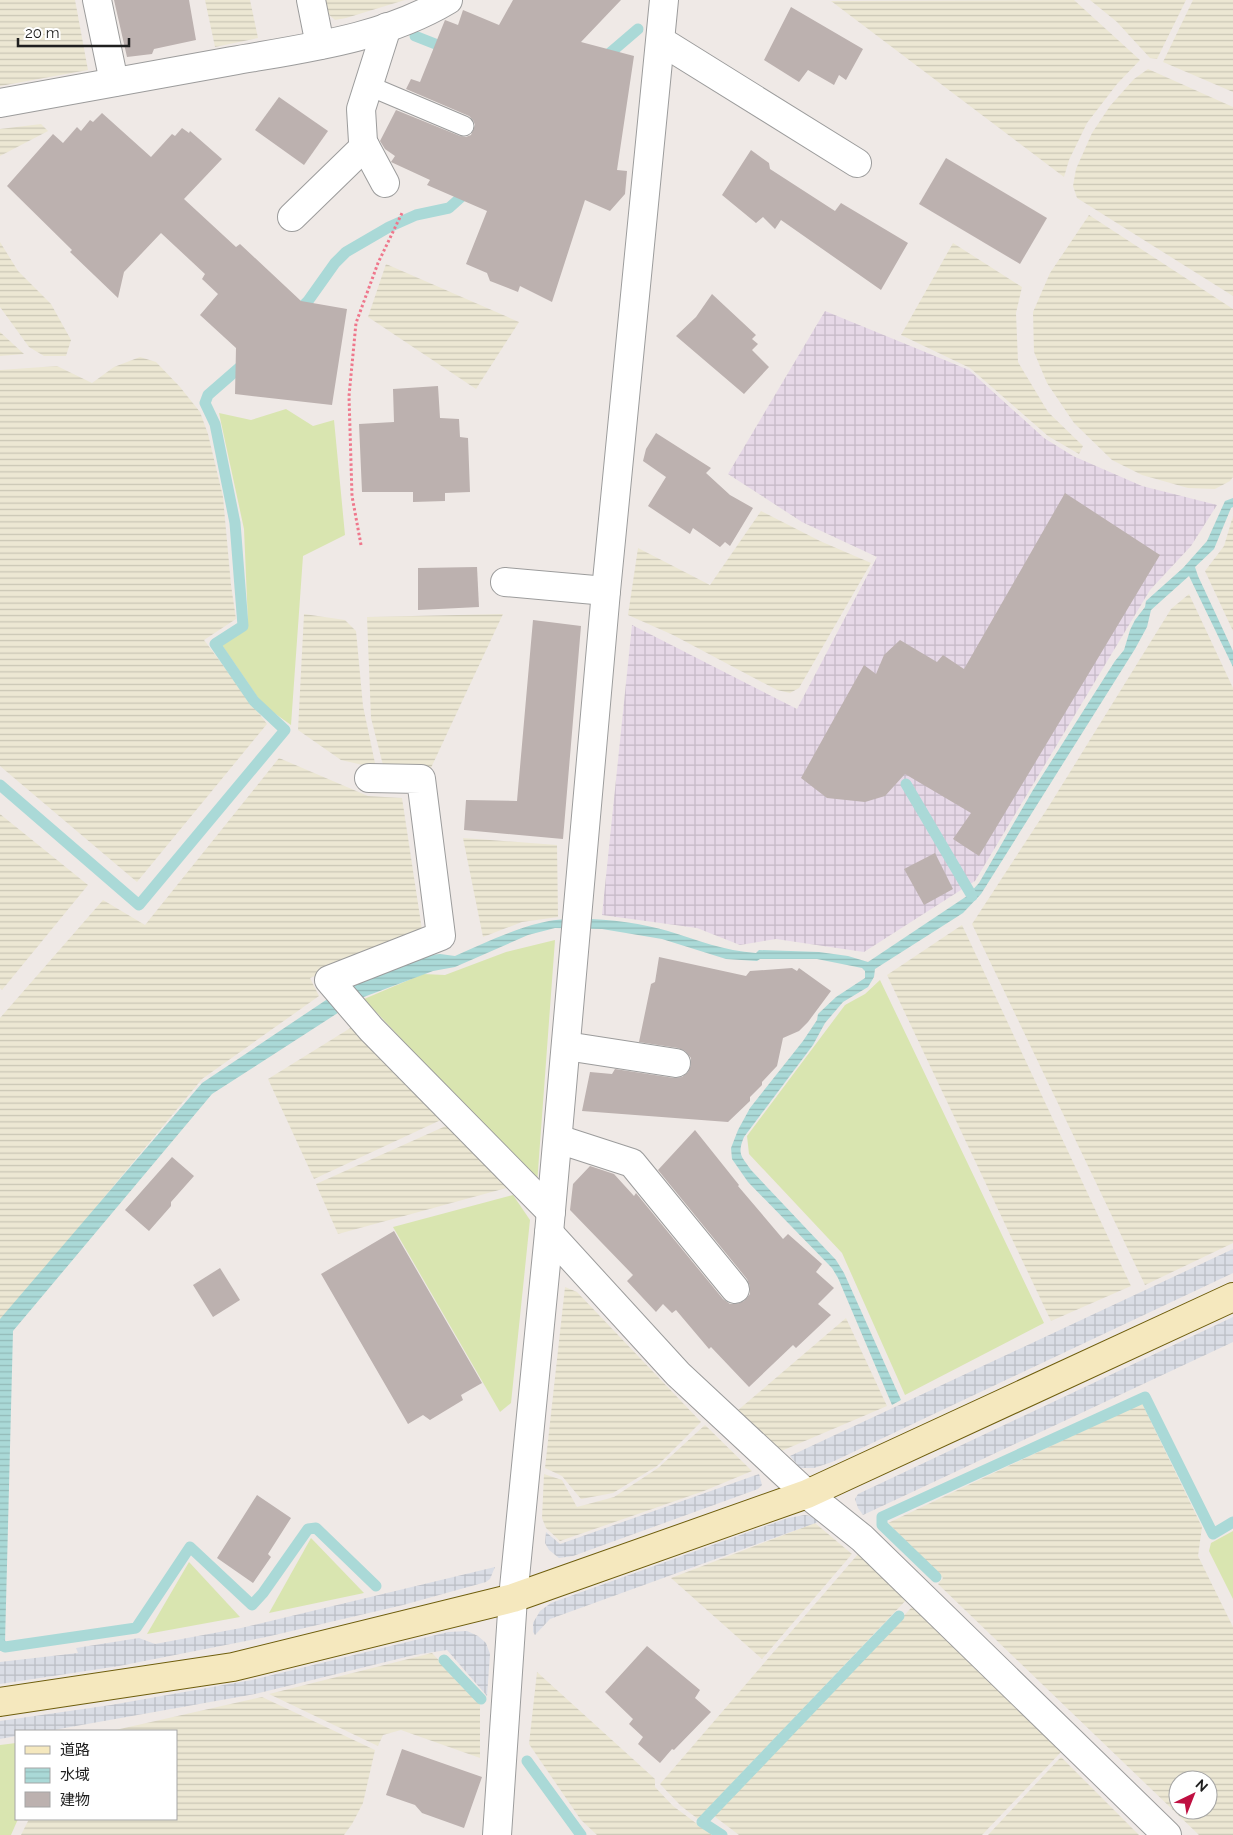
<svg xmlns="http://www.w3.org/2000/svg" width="1233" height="1835" font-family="Raleway,'Noto Sans JP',sans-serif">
  <defs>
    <pattern id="industrial-grid" width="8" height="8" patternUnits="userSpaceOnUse" patternTransform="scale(1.25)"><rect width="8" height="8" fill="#e6d8e7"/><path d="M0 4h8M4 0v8" fill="none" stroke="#c5b9c6"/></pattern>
    <pattern id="farmland-rules" width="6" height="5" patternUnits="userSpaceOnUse" patternTransform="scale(1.25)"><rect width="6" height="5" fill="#ece7d3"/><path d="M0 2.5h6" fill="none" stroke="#cac6b5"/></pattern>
    <pattern id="plaza-grid" width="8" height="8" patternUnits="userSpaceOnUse" patternTransform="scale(1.25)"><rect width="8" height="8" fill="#dadde5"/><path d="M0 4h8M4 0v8" fill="none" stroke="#bbbdc4"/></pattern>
    <pattern id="water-rules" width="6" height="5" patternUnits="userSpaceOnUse" patternTransform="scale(1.25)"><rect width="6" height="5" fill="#aad9d7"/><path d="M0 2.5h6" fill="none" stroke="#92bab8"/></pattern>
  </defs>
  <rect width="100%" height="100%" fill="#efe9e6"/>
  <!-- industrial -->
  <polygon fill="url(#industrial-grid)" points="825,311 969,370 1044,438 1073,456 1142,486 1217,505 1191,546 1150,590 975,881 864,952 776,939 740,945 697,928 602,915 632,625 797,709 877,557 802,522 728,474"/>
  <!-- farmland -->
  <g fill="url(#farmland-rules)" fill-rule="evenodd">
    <polygon points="0,0 75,0 88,70 0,86"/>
    <polygon points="205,0 250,0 258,38 215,47"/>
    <polygon points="324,0 405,0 346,18 335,20 327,13"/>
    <polygon points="1074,0 1140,60 1117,84 1087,123 1069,160 1064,177 831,1"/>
    <polygon points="1090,0 1186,0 1157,59 1150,58 1117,22"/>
    <polygon points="1193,0 1233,0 1233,92 1163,62"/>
    <polygon points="1148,69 1233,107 1233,296 1077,198 1073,186 1076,169 1092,133 1110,106 1134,79"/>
    <polygon points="41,124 48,131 0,156 0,129"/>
    <polygon points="1089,215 1233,309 1233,477 1230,481 1215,489 1188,488 1142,475 1112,460 1074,423 1047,383 1034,352 1033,312 1050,273"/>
    <polygon points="0,242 18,271 51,304 71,340 66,356 44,356 29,347 0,307"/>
    <polygon points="953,243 1022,287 1016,313 1018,362 1048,412 1083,446 1079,454 1048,436 970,368 901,335"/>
    <polygon points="386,264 519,322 476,389 368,317"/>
    <polygon points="0,332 24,354 0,356"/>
    <polygon points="140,357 156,362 180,387 200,412 208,434 223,497 231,585 236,619 204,640 267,724 137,882 0,766 0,370 57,366 92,383 114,367"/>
    <polygon points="761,511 820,541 871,563 799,688 790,693 777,690 673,635 628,615 638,548 710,585"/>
    <polygon points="1233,516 1233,631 1205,571 1224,546"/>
    <polygon points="1189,594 1233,688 1233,1243 1145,1285 972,924 1049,806 1171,609"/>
    <polygon points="304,614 345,620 356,631 363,706 376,768 341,760 298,730"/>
    <polygon points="503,614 430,770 383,765 371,718 367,617"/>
    <polygon points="279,758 368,796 402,798 422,930 310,978 319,996 202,1079 0,1323 0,1018 103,900 145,925"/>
    <polygon points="0,814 88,885 2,990 0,988"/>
    <polygon points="463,838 557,845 558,917 522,922 483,937"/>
    <polygon points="962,925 1131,1286 1051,1321 887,975"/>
    <polygon points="352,1027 443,1119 314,1179 268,1079"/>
    <polygon points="448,1125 510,1187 338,1234 316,1184"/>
    <polygon points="565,1287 577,1292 701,1422 657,1466 613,1493 581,1499 562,1476 545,1468"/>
    <polygon points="846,1318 887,1406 779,1452 737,1411"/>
    <path d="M1142,1403l60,124 -4,29 35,71v208h-34l-261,-251 5,-6 -55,-55zM1178,1780h30v30h-30z"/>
    <polygon points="705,1425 752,1471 704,1491 560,1541 546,1528 542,1518 544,1474 562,1480 577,1507 614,1497 658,1468"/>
    <polygon points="815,1523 852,1554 762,1659 671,1578"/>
    <polygon points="859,1553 909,1597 698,1819 681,1806 660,1784"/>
    <polygon points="913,1606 1062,1751 982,1835 739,1835 714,1816"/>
    <polygon points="432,1653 480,1703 480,1758 401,1730 383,1735 378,1746 269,1694"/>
    <polygon points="537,1672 655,1779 655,1787 673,1806 712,1835 597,1835 581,1820 529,1744"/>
    <polygon points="262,1697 375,1750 363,1803 352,1824 344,1835 21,1835 29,1819 176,1819 176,1731 111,1731"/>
    <polygon points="1061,1757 1139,1835 988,1835"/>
  </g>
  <!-- grass -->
  <g fill="#d9e5b0">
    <polygon points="286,409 313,426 334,420 345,535 303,556 291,725 263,705 222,645 243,631 248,623 244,529 219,413 251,420"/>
    <polygon points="555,940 537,1184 364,999 423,974 445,975 506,952"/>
    <polygon points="880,980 1044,1323 905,1395 842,1253 749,1154 747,1136 845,1005 865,994"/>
    <polygon points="513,1195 530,1220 511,1403 500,1412 393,1227"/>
    <polygon points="1233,1531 1233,1599 1209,1551 1211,1543"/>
    <polygon points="311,1538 364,1593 269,1613"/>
    <polygon points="189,1562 240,1617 147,1634"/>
    <polygon points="16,1743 16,1819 18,1819 11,1835 0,1835 0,1745"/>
  </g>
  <!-- plaza -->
  <g fill="url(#plaza-grid)">
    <polygon points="1233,1249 1233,1273 832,1462 814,1468 800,1468 790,1456"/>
    <polygon points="1233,1317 1233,1342 863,1515 858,1508 855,1499 858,1494"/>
    <polygon points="759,1474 762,1485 758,1489 573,1556 559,1558 549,1550 545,1543 546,1532 560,1544"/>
    <polygon points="805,1515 816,1517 821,1521 550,1619 535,1635 533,1632 533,1623 540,1611 551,1603 788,1518"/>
    <polygon points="495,1567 490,1579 486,1582 403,1605 266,1637 119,1666 0,1684 0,1662 78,1653 76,1648 139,1638 155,1644 241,1628"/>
    <polygon points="467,1631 478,1636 486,1643 490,1654 487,1696 447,1650 414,1655 255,1694 48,1731 16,1731 16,1736 0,1739 0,1721 111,1705 252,1680 448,1632"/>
  </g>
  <!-- water -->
  <path fill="url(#water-rules)" d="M1233,498v9l-2,1 -17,41 -19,18 3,9 35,75v16l-44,-91 -38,34 -4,17 -12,22 -154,245 -18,19 -88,56 -1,8 -6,10 -25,15 -18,21 -12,22 -69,92c-7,17 -3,19 7,33l85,90 8,13 57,127 -9,5 -54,-127 -6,-10 -84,-86 -16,-23 -1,-11 7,-18 12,-22 53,-67 14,-21 1,-6 18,-17 29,-19v-7l-3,-3 -45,-9h-57l-3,2 -31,-2 -64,-20 -60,-10 -47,-1 -27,7 -73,32 -22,4 -72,27 -149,96 -199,237 -8,312 -1,8h-4v-332l202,-236 148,-99 72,-28 18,-2 15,2c27,-12 56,-26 85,-33 35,-9 93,-2 128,8 30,9 56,20 88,22l3,-3 60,2 29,4 20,6 99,-66 12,-13 54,-93 82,-129 9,-11 6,-20 5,-10 10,-13 1,-6 37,-33 24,-27 18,-40z"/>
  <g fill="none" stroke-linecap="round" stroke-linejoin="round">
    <!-- stream -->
    <g stroke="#aad9d7" stroke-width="11">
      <polyline points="415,36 448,49"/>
      <polyline points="603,59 638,29"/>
      <polyline points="296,313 308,301 335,263 346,252 389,227 416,215 449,208 469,190"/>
      <polyline points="906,784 972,896"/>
      <polyline points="0,785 139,905 285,730 254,701 215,644 243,626 235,523 215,424 205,403 208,395 247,361"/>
      <polyline points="936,1577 882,1525 882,1517 1145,1397 1213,1534 1233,1522"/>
      <polyline points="0,1644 5,1647 136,1628 190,1547 252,1605 263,1593 308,1529 316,1528 376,1586"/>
      <polyline points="444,1660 481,1699"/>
      <polyline points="527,1761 581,1835"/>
      <polyline points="722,1835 702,1822 899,1616"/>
    </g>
  </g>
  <!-- building -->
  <g fill="#bcb1af">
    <polygon points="114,0 189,0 196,40 154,49 152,54 127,57"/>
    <polygon points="513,0 621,0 581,42 634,56 617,170 627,171 625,194 610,211 585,200 552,302 520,286 518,292 490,281 487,273 466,264 487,211 427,185 430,180 391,162 395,156 385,149 380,141 396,110 460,136 466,137 471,135 475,125 473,120 469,116 406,89 411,79 420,82 445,20 458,25 463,10 499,25"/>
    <polygon points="791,7 863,49 846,80 839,75 834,85 808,70 799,82 764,60"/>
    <polygon points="279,97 328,131 304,165 255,130"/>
    <polygon points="102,113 151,157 172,134 175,136 182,128 189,133 190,131 222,159 184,199 236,247 240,244 301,301 347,309 332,405 235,394 236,348 200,315 218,294 202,279 205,274 161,233 124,272 118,298 70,252 72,250 7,186 53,134 63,143 77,127 81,131 90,120 93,122"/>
    <polygon points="751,150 769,163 770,169 835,211 841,203 908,243 881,290 781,220 775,229 763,217 756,223 722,195"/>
    <polygon points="946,158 1047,218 1020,264 919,204"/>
    <polygon points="712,294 756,335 752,339 758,344 752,350 769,367 744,394 676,336 696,317"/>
    <polygon points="438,386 440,418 459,419 460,437 468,438 470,492 445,493 445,501 413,502 413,492 362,492 359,424 394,422 393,389"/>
    <polygon points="656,433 711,468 706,473 730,495 753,508 730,546 725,542 720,547 693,528 690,534 648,506 666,477 643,461 646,449"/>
    <polygon points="1065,493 1160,555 979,856 953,839 971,813 905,774 885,796 865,802 827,798 801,778 864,665 876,674 884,655 900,640 937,662 943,655 964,669"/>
    <polygon points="477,567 479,607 418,610 418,568"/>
    <polygon points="533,620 581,626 563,839 464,830 466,800 517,801"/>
    <polygon points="935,853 953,889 924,905 904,869"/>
    <polygon points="659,957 746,976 750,971 792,968 797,971 799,968 831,991 808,1022 799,1031 783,1038 777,1066 762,1082 762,1085 750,1097 750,1101 728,1122 582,1111 590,1072 612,1074 615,1069 674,1078 682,1077 688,1072 691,1065 691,1058 685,1051 678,1048 639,1042 651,984 655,982"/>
    <polygon points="695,1130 739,1185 738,1186 783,1239 788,1234 822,1264 816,1272 834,1288 818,1304 831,1315 796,1348 793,1345 749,1387 711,1347 709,1349 676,1310 672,1313 663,1304 656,1312 627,1281 633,1275 570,1210 573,1184 590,1166 614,1174 634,1196 636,1193 723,1299 730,1304 737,1304 744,1301 750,1294 750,1286 747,1279 658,1170"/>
    <polygon points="172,1157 194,1176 171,1202 171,1206 149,1231 125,1210"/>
    <polygon points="394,1231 482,1383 461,1395 463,1400 430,1420 423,1415 408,1424 321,1274"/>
    <polygon points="220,1268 240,1300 213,1317 193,1285"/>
    <polygon points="257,1495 291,1518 268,1554 271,1557 253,1583 217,1558"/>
    <polygon points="647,1646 700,1690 695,1698 711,1712 674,1750 672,1749 660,1763 638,1744 643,1737 629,1724 633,1719 605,1692"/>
    <polygon points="402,1749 482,1777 464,1828 422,1813 415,1805 386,1795"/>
  </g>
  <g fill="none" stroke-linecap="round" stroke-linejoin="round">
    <!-- lane casing -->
    <g stroke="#9c9c9c" stroke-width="21">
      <polyline id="lane" points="367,85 464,126"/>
    </g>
    <!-- street casing -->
    <g stroke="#9c9c9c" stroke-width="30">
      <g id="street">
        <polyline points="97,0 114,82"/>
        <polyline points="311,0 320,45"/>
        <polyline points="661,41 857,163"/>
        <path d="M0,103c78,-14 155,-28 232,-42 73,-13 151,-22 216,-61"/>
        <polyline points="385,183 363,142 361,109 387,27"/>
        <polyline points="292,217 365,146"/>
        <polyline points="505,582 606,591"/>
        <polyline points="369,778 421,779 441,936 329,980 371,1029 551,1212"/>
        <polyline points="566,1046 676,1063"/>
        <polyline points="558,1139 632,1163 735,1289"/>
        <polyline points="549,1233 678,1374 807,1494 862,1538 1167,1835"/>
        <polyline points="497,1835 513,1598 549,1233 606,591 664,0"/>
      </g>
    </g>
    <!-- secondary casing -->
    <g stroke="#6f5e0d" stroke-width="30">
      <polyline id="secondary" points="0,1702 233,1667 513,1598 807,1494 1233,1297"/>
    </g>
    <!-- path -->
    <polyline stroke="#ef778c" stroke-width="3" stroke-dasharray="2.5 2.5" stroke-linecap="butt" points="361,545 352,496 349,396 356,323 378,263 402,213 401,212"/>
    <!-- lane -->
    <use href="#lane" stroke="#fff" stroke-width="19"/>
    <!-- street -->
    <use href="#street" stroke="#fff" stroke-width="28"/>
    <!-- secondary -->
    <use href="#secondary" stroke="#f5e8be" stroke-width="28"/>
  </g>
  <!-- legend -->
  <rect x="15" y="1730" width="162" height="90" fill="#ffffff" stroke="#a5a5a5"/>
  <rect x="25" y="1746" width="25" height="8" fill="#f5e8be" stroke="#a5a5a5"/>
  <text x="60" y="1755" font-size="15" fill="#1f1f1f">道路</text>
  <rect x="25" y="1768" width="25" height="15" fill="url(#water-rules)" stroke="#a5a5a5"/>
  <text x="60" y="1780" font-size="15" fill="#1f1f1f">水域</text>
  <rect x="25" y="1792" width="25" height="15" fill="#bcb1af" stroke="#a5a5a5"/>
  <text x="60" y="1805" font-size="15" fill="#1f1f1f">建物</text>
  <!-- north arrow -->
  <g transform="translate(1193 1795) rotate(43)"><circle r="24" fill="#ffffff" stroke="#a5a5a5"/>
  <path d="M0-4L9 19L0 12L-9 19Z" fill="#bf0f41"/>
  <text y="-8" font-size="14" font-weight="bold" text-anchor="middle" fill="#1f1f1f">N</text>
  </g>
  <!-- scale -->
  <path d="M18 38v8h111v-8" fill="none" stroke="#1f1f1f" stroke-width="2.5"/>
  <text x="25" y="38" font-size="15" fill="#1f1f1f" stroke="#ffffff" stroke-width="4" paint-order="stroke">20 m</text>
</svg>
